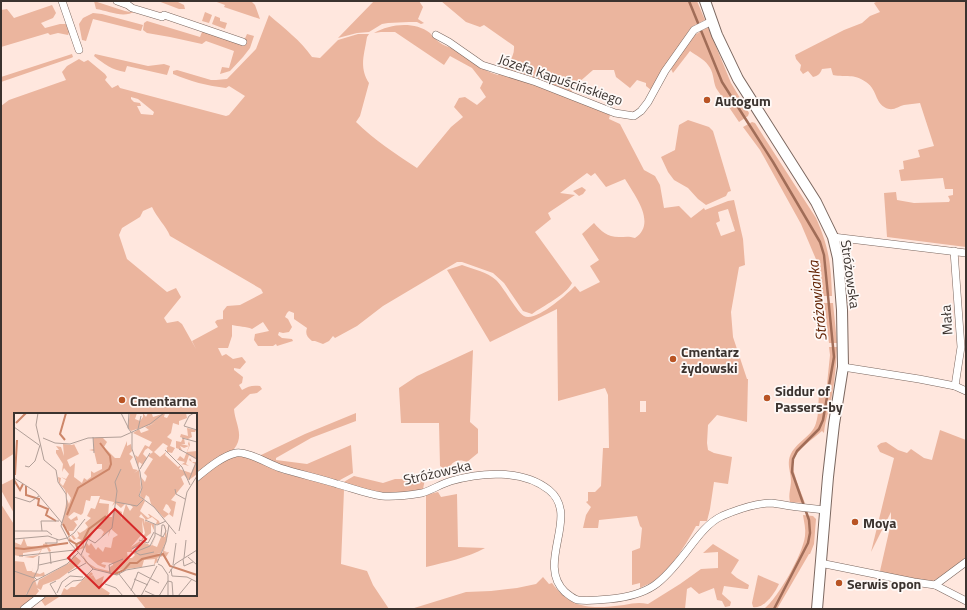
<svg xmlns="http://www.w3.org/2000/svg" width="967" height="610" font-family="'Titillium Web',sans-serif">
  <rect width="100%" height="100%" fill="#ffe7de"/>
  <!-- green -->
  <g fill="#ebb59e" fill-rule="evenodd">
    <path d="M94,1l31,10 5,1 3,-3 2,2c-11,8 -26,0 -39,-2z"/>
    <polygon points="158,1 176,1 184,5 185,9 179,9"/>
    <polygon points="214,1 251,1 255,5 260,19 224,7 225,5"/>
    <polygon points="374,1 419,1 423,7 418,19 424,23 421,24 417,22 409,22 388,23 382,24 369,32 357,33 338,38"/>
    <path d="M441,1h256l8,19 -10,5 -5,4 -39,61 -5,-4v-3l-9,-3 -7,8 -14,-11 -2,-7h-21l-16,14 -2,-1 -5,15 40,17 -1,4 11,5 24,46 11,6 5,9 4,23 15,-2 12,12 13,-10 1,2 23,-9 6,-1 9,39 2,26 -6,2 -8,45 2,25 14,42h1l-1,43 -30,-7 -9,10 -1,18 1,7 6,3 18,4 -4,27 -14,-2 -4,27 -3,12h-7l-1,5h-3c-9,17 -24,41 -39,53 -5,4 -12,6 -17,9v-5l-8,2v-34l8,-3 2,-20 -2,-2 -3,-10 -38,4 -1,8h-15l3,-13 5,-8 -5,-5 2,-1v-9h7l6,-6 2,-38h6l-1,-53 -3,-7 -47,13 -1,-92 -67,33 -43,-72 15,-5c11,4 25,7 34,15 9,9 20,31 28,36 11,7 43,-22 51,-30l5,6 20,-10 -10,-16 9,-6 -17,-26 12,-11c7,8 13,14 25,14 6,0 10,-1 16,1 22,-15 0,-42 -10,-59l-19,8 -11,-14 -4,3 -4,-3 -27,20 15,2 -27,18 3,6 -16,13 37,51c-6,12 -29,23 -40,31l-9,-3 -19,-28 -11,-10 -31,-11h-5l-74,44 -26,20 -22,12 -2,-2 -4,5 -6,3 -8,-3h-3c-5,-4 -7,-7 -5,-13l-13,-9v-6l-5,-2 -2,2 -2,4 3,2 4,8 -3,5 -6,1 -4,-1 -1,3 4,3 10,1 1,2 -16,5 -1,-2 -3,2h-15l-4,-6 1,-6 14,-3 -6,-9 -11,7c-6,-3 -13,-2 -20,-4v11l-4,12h-10l4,8 4,-2 7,5 9,-2 4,5 -6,7 -6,-1v2l9,7 -1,6 -3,2 3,5c6,-4 11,-5 18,-4l2,3 -5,4 -7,1 -16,15c1,15 11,26 0,40l-38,27v-62h-181v39l-14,9v-356l8,-6 57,-20 -4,-8 5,-6 12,-7 5,3 4,-2 17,14 2,3 -2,3 7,8 6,-3 2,3 106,28 3,-1 16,-19 -16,-10 -3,2c-18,-2 -37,-7 -53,-14v-3l4,-1 34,10h5l11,-1 29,-30 13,-34c15,13 32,26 43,42l8,1 18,-18 20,-6h11l-2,3c-3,19 -8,30 2,46l-9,33 -4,6c18,18 40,32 61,46l34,-41 12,-10 -9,-10 5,-9 6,-1 12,8 9,-8 -6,-9 3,-6 -11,-14 -22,-12 -6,9 -49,-33h-14l-7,1c16,-9 40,-12 56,0 3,3 6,7 9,9 4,4 12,5 17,8 14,8 25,21 42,25 8,-8 17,-17 16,-29l-30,-21 -4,2 -14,-5zM131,97l7,2 16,13 -1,3 -12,-1 -4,-8h4l-1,-3 -6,-1 -3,-3zM152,207c5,11 14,19 18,29l91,53 2,4 -23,12 -13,1 -4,5v8l-6,1 -2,2 3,5 -26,14 4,8 -14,-25 -4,-3 -11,2 -3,-5 17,-21 -5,-9 -9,4 -40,-33 -8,-24 3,-7 18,-11 3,-6zM728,209l7,22 -14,5 -5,-13 4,-2 -2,-9zM640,401h6v11h-6z"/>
    <path d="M878,1h88v246l-79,-10 -3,-44 12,-1 1,8 17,3 35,-1 1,-2 -2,-4 5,-1v-6h-8l-2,-11 -42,3 -2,-11 5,-1 -1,-8 17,-4 -2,-7 16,-4 -14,-43c-5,1 -11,1 -16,2 -5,1 -9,5 -15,4 -15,-4 -10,-18 -23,-27 -13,-9 -19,-4 -33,-7l-2,-7 -9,1c-2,5 -4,7 -9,8l-5,-6 -5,3 -3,-4 1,-5 -5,-6 -1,-4 49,-25 18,-7 8,-7 10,-4 -6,-9z"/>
    <polygon points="52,5 56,13 53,18 41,23 45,28 60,24 67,24 70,30 68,35 58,33 50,35 48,33 1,47 1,10 7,9 14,18"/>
    <polygon points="205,12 212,15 209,23 202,21"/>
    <polygon points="93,13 102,14 143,25 141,31 93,19 86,41 82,40 79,24 83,18"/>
    <polygon points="215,16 220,18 220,21 227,23 225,29 212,24"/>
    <polygon points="147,21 200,37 202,32 208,32 243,43 247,34 254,36 250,48 243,57 230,71 220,74 222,67 229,68 234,51 206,41 202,44 170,37 147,33 143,30 144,23"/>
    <path d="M708,27l23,56 18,30 -1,3 -9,6 -23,-34c-3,-7 -2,-16 -8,-23 -4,-6 -13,-10 -18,-14l-17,22 -2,-4 3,-6 19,-27z"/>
    <polygon points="72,54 73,57 71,58 1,82 1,77"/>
    <path d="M95,54l53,12 16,-2 6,2 -3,9 -40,-9 -2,6c-13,-2 -21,-8 -31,-16z"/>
    <polygon points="688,120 709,127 713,131 731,191 728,192 726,196 706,205 698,199 688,188 674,180 668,172 661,157 675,150 679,125"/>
    <path d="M752,122l3,1 61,95c13,29 15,47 16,78h-10l-4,-32 -17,-40 -41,-74 -17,-23z"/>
    <polygon points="582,187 586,190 583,194 579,196 573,191"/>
    <polygon points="823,303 833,303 837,343 829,343 825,309"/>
    <path d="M829,347h8c-1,16 -2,33 -5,48 -2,13 -7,25 -8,38l-2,-2c-9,8 -25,18 -29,30 -2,9 9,33 12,42l-15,-1c-2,-7 1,-15 1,-21 0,-7 -3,-14 -2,-21 3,-17 23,-22 27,-37 3,-9 2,-20 3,-28l7,-1 4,-39z"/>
    <path d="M473,350l-3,72 8,7v24l-11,9c-9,-4 -18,0 -18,10l-3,1 -3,-5 -3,-2 -1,-43h-38l-2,-35 18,-12z"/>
    <polygon points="356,413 356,421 311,438 276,458 276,460 307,464 351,445 353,473 340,480 334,481 305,474 259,456 305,434"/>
    <path d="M940,430l26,10v118c-10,7 -20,17 -31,22 -13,6 -41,-5 -55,-9l11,-48v-11l-20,40 23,-94 -14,-6 -3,-6 4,-3 5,-1 12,8 9,3 4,-4 13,9 8,2z"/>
    <polygon points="240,454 282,473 312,480 344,490 341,564 367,571 373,585 389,609 146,609 135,595 196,595 196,481 226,459"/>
    <polygon points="354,476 383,483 395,479 425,479 423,489 401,493 382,493 342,483"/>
    <polygon points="15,478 15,515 1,490 1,485"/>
    <path d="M438,492l3,5 16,-3 1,53 27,1c-18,10 -39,14 -59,19v-72z"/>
    <polygon points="1,504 15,526 15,595 38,595 21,609 1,609"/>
    <path d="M803,515l10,1 3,3 -2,25 -4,10h-1l-32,55h-13c14,-11 39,-55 41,-73 1,-7 -1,-14 -2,-21z"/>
    <path d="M713,544l26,16 -8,13 6,5 12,7 -1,4h-2l-22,-3 -2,8 9,8 -1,4 -5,1 -3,-6 -5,-1 -3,-12 -15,6 -8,-7 -4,2 -2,20h-274l55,-17 25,-1 26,-3 19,-4 7,-7 6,7 3,-1c20,27 40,26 72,22 9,-2 16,-3 24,-1l32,-20 21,-15 17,-1v-16l-15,1z"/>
    <path d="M758,575l21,9c-4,9 -15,25 -26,23l-1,-4z"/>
    <polygon points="47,595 57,595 59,597 45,606 41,600"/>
  </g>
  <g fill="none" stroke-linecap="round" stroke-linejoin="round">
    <!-- stream -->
    <polyline stroke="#a16d58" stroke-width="2.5" points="689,1 722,82 773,162 820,242 824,255 834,357 823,420 819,429 797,451 793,459 792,472 809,520 810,533 808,543 774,609"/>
    <!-- minor casing -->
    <g stroke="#7b675f" stroke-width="8">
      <g id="minor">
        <polyline points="62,1 79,50"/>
        <polyline points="117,1 128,5 132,8 162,17 164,15 243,42"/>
        <polyline points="436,35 449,42 482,65 536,82 615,113 634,116 641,111 648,102 665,71 694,30 712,21"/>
        <polyline points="833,237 966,253"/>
        <polyline points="954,251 961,347 955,386"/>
        <polyline points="843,367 919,379 955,386 966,391"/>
        <path d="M196,478c11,-9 26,-22 40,-25 12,-2 32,11 44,15 19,6 38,10 57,16 15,4 30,10 45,12 12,1 28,-1 40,-3 10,-3 19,-9 29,-12 30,-9 72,-12 98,9 32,26 -14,73 16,102 4,3 8,7 13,8 10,1 22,0 32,-1 40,-4 52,-16 76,-47 10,-13 21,-29 36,-36 14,-6 33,-13 49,-13 9,1 18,3 27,4 9,1 18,2 27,3"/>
        <polyline points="820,563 914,582 935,585 966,562"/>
        <polyline points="935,585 966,601"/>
        <polyline points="24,609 42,595"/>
      </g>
    </g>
    <!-- secondary casing -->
    <g stroke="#7b675f" stroke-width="12">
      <polyline id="secondary" points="705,1 717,35 738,79 816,202 833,237 838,258 842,310 843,367 834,424 828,477 817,609"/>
    </g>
    <!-- minor -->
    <use href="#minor" stroke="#fff" stroke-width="7"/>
    <!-- secondary -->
    <use href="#secondary" stroke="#fff" stroke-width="10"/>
  </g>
  <!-- markers -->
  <g fill="#b95424" stroke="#fef9f7" stroke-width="1.5">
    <circle cx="707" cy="100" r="4"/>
    <circle cx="673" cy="359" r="4"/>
    <circle cx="767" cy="398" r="4"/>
    <circle cx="122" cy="400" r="4"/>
    <circle cx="855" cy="522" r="4"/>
    <circle cx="839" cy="583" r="4"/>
  </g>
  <g text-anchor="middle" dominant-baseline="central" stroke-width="3.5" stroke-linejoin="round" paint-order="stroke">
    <!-- street labels -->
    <g font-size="14" fill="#3b332f" stroke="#fef9f7">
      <text transform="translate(561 79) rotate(19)">Józefa Kapuścińskiego</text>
      <text transform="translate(851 274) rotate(82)">Stróżowska</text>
      <text transform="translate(946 320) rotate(-94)">Mała</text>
      <text transform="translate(437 472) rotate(-13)">Stróżowska</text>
    </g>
    <!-- poi labels -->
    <g font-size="14" font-weight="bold" fill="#3b332f" stroke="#fef9f7" text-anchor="start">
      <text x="715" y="100">Autogum</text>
      <text x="681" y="351">Cmentarz<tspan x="681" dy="16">żydowski</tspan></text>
      <text x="775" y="390">Siddur of<tspan x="775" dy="16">Passers-by</tspan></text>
      <text x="130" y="400">Cmentarna</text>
      <text x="863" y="522">Moya</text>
      <text x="847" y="583">Serwis opon</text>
    </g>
    <!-- water labels -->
    <g font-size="15" font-style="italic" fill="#612100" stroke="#fef9f7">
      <text transform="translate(817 301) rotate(-96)">Stróżowianka</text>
    </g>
  </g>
  <!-- overview -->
  <g transform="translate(14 413)">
    <rect width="183" height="183" fill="#ffe7de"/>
    <path d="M116,0h7l-2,6 5,2 3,-4v-4l3,4 2,-4 4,1 1,3 12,-4 -1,4 3,1 3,-5h16l1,5 -8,3v4l-6,-2 -2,10 -4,4 5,3 -2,6 5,2 -3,5 -5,-1v-4l-2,2 3,-4 -5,-3 -9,9 6,5 6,-5 -1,3 13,12 7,-5 -8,-2 3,-4 4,3 5,-13 -5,2 -4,-2 2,4 -6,-2v-7l5,1 2,-4 -3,-1 1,-3 7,2 -1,-8 9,2 -1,2h-4l1,5 -4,2 6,2 -10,-3 1,6h-4l8,2 -1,-2 1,-3 1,4 -3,7 10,-1v9l-8,-5 -3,9 3,2 -7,-2 -3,5 12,4 4,-9 -6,-4 1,-2 2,4h4l1,12 -8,6 -5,-5 -3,2 3,7 -13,16 5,2 -3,15 -4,-3 2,-4 -3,-5 -2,-1 -3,6 6,4 -5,4 -13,-14 -2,-7 -3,-2 -2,5 -4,-4 2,-10 -1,-9 4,5 2,-6 -3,-3 9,-14 -5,-3 5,-4 -5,-4 -3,2 -2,4 4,4 -7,11 2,-5 -3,-2 -1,5 -3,-12 3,2 7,-12 4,2 3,-5 -19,-9 6,-4 2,4 8,-3 -4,-3 10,-4 -24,8 -3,-4zM88,24l5,5 -3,5 11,11h5l7,-17v5l4,-2 1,7 -3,3 4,3 -3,4 3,8 5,1 -4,3 5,-3 2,18 -2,8 6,5 -5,10 8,7 2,-1 -2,-3h1l10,7 1,3h-4l1,-3 -5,-4 -6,3 -5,-6 -2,3 5,2 1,5v-3l9,3v6l-3,-6v9l-10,8 4,-8 -3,-13 1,13 -12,14 9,-6 1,3 -9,5v3h-5l1,6h4l3,-3 -3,-3 9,-2 -9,1 7,-3h-3l8,-5 4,-6 -3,6 5,2 2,-5 -2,5 1,1 5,-10 -4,9 5,2 4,-10 -2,-1 6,1v-12l2,13 -6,15h-4l5,1 6,-21 -4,18 3,1 -3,1 5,-1 -3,5 5,10 -8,-11 -6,2 1,2 -4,5 1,-6 -11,1 -2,7 -23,3 -4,5 -23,-7 -7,-6 -3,-8 6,9 8,5 13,3 1,-4 3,-2v-2l-10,-1 -2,2 5,1 -1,3 -7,-3 -10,-9 2,-2 -4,-2 -1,-7 1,-3 3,4 2,-3 5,7 2,-3 5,5 2,-5 6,1 2,-10 5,-3 -7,-6 -3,8 1,-6 -8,6 3,-5 -3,-3h-5l-6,9 -6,4v6l-6,2 2,5 -5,-11 -7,-4 1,-3 11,11 3,-3 -2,-5 -4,-2 -3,2 -3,-4 2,-1 3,4 3,-3 -2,-5 3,2 5,-3 3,-3 -3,-4 6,-5 -4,-2 4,-8 4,1 5,-13h-9l-1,5 -4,-1 -3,13 -2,2 -7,-3 -6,5 3,3 6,-4 1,4 -4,1 3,4 -4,6h-4l1,5 -2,1v-7l-6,-6 5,-25 2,5 2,-6 -4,-6v6l-2,-8 -6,-7 -1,-6 3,1 -1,5 3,3 3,-6 -5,-3 5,2 3,-5 -5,-6 -2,4 1,-8 -7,-11v-3h3l-3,-4 5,1 3,9 -1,-12 9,1 11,-4 -9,3 5,10 -12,6 3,7 5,-4 -1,14 8,6 2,-5 3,2 4,-3v-6l3,2 8,-4v-5h-5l-3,-13 -5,-1 5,-1 -1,-11zM86,86l14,3 -2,4 3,-3 6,5 4,-4h4l4,3 -3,4 -4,-7 -5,16 1,-8 -8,-4 -2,9h-4l1,-13 -10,-1zM10,125l3,8 16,1v-3l4,-1 1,3 4,-1h6l-9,2 2,4 -2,1 -2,-4 -5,1 -3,6 -6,3 -9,-1 14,-2 3,-5 -18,3v4l-9,-2v-13l7,3zM60,142l7,6 -3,4 -19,14 -16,6 -2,5 -4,-2 2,3 -4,5h-8l-1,-4v4h-12v-35l10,1 3,9h5l1,-4 -1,5 8,2 4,-2 1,4 -11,1 3,9 2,-6 30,-17zM77,159l2,2 -3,3 3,-2 3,5 8,-4 -3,11 9,6 -2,3h-51l4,-1 3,-7 3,2 4,-3h4z" fill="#ebb59e" fill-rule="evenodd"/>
    <path fill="none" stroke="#cd8669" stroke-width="2" d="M2,10l10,-10M51,27l-5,-6 6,-21M1,62l2,-35M0,67l6,10 3,-6M12,73v9l13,4 -1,6 10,4 -2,6 10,6M53,102l11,-27 31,-19 2,-5 -1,-8 -10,-13M49,111l6,11M55,127l7,4 2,6M63,131l6,-3 6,-12 17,-13M0,135l10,1 44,-6M101,161l9,-4 6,-7h7l5,-4 21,-5 7,12 27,9"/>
    <path fill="none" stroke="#b19f98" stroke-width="1" d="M24,0l-2,12 8,35 12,10 2,12 8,12 1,12 -6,20 9,17 23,26 24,6 9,-5M107,0l8,16M115,0l-1,15 3,4M180,0l-5,3 -5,10 13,4M0,14l25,18M124,16l3,-13M118,19v17l8,23 2,16 -3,8 15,11 22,27M79,24l1,16M29,25l12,5 15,1 18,-6 33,-1 29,-13 14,-11M168,25l15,4M165,36l18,10M151,37l17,17 8,18M11,53l4,1 6,-6 5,-16M126,56l10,-16M0,65l22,14 26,31M175,67l8,-20M161,76l1,5 9,5M0,84l16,5 9,-6M102,89l21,4 6,-6M131,107l12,5 9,-4M0,118h33l5,4M28,118l-1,-10h18M165,118l8,-39 10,-16M141,120l8,4 3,-6 -2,-6h-2l-1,11M0,126l34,-3 11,4 8,-2 7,-5 11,-14M125,127l9,3 6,-11M31,130h12v-4M118,136l12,-7M36,139l1,12M140,139l-14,3 -5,-3 15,-6 5,-10v-12M67,142l7,-16 7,4 17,-15 5,-37 -2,-9 6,-13M5,143l56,-6M174,144l9,8M170,145l2,-18M169,146l1,7 9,-4M143,150l9,-21 3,-17M144,151l4,2 6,9v21M25,152l32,-7M159,152l3,-22M157,156l1,7 15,1 10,5M112,157l29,-5M0,158l20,7M54,160l18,-10M96,160l-1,-8 14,-6M155,160l6,-9 22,-14M105,161l17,22M120,166l14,6M23,167l-3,-3 4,-8 1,-13M42,168l-6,3 7,12M91,171l11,4 7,8M51,174l8,-6 9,-1 11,-11M117,178l7,-19 21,11M131,178l11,5M43,180l5,-11 8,-6 13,1M12,183l7,-14 34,-18 11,-11M127,183l16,-30M145,183l9,-15 4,1 1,14M164,183l14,-17"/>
    <path fill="#d62828" fill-opacity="0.15" stroke="#d62828" stroke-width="2" d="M101,96l31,30 -47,49 -31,-30z"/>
    <rect width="183" height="183" fill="none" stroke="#3b332f" stroke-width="2"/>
  </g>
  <!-- border -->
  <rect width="967" height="610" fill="none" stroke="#3b332f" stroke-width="4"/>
</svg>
